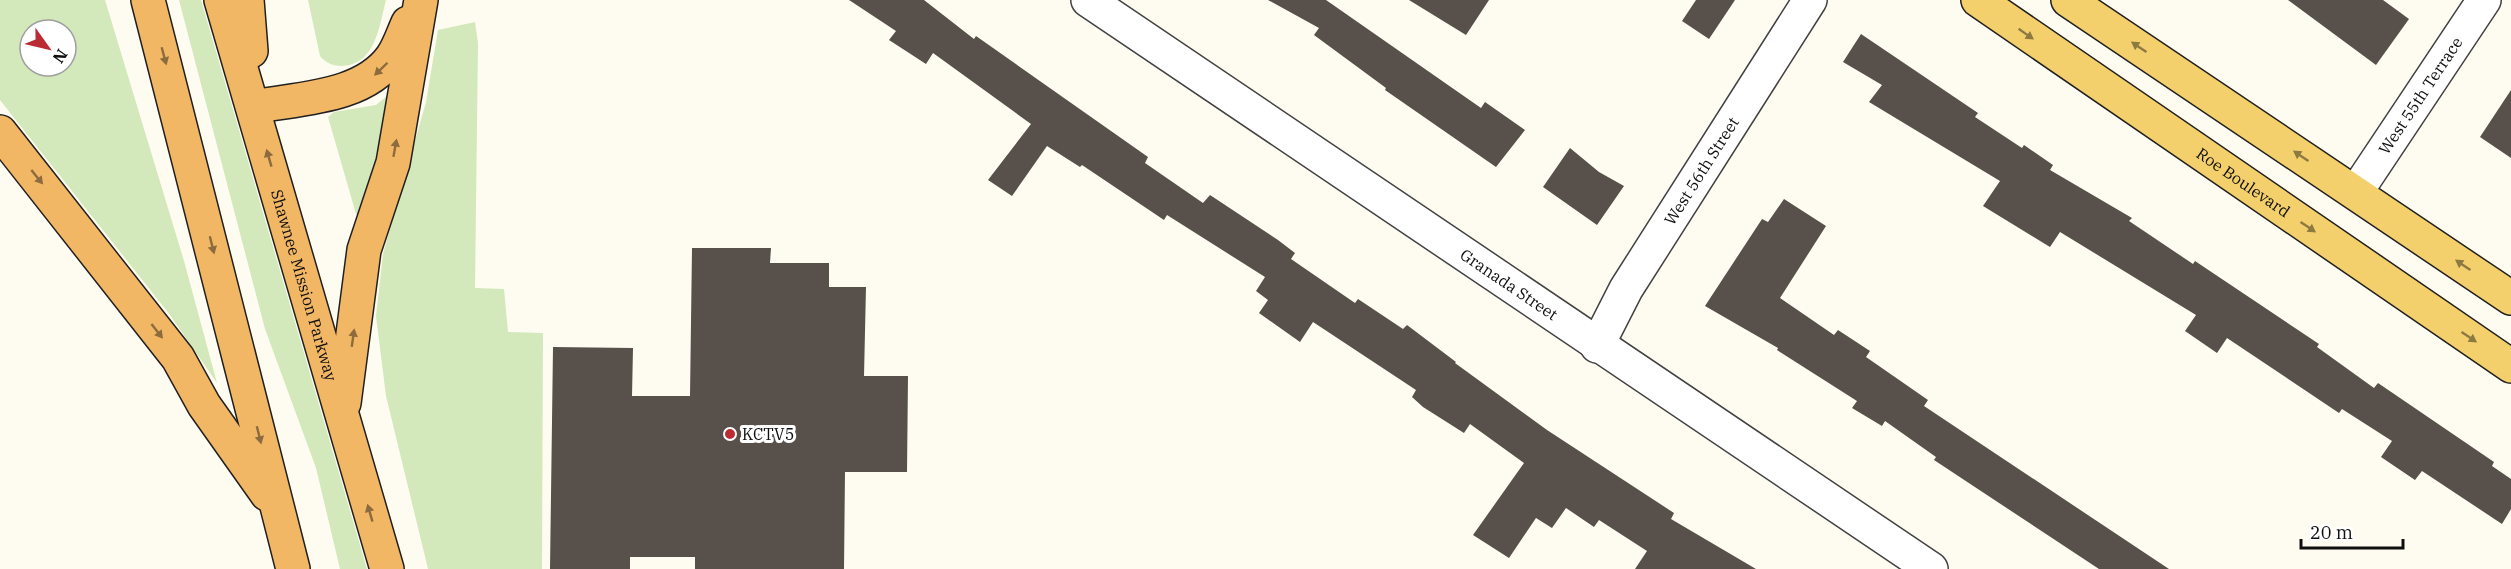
<svg xmlns="http://www.w3.org/2000/svg" width="2511" height="569" font-family="'IBM Plex Serif',serif">
  <rect width="100%" height="100%" fill="#fefcf1"/>
  <!-- green -->
  <g fill="#d3e8bb" fill-rule="evenodd">
    <path d="M0,0h105l79,261 33,122 -47,-68 -170,-215zM30,30h36v36h-36z"/>
    <polygon points="179,0 201,0 367,569 340,569 316,468 265,329"/>
    <path d="M308,0h78c-7,26 -10,65 -45,66 -9,0 -16,-4 -21,-10z"/>
    <polygon points="475,22 478,43 475,288 504,289 508,332 543,333 542,569 428,569 386,396 376,316 383,254 426,102 438,30"/>
    <polygon points="404,82 358,215 356,214 328,117 334,112 376,105"/>
  </g>
  <!-- building -->
  <g fill="#57504b">
    <polygon points="849,0 924,0 974,39 976,36 1148,157 1145,163 1203,203 1210,195 1278,240 1295,253 1291,259 1355,303 1358,299 1403,329 1407,325 1456,362 1455,363 1547,430 1674,513 1671,519 1756,569 1635,569 1647,551 1599,520 1594,527 1566,508 1552,528 1536,518 1509,558 1473,535 1524,463 1470,424 1464,433 1423,407 1412,397 1416,390 1313,322 1300,342 1259,313 1268,300 1256,291 1265,277 1167,215 1164,220 1082,165 1080,167 1047,146 1012,196 988,180 1031,124 933,53 926,64 889,40 896,31"/>
    <polygon points="1268,0 1326,0 1481,108 1485,102 1525,130 1496,167 1385,90 1386,88 1314,35 1319,28"/>
    <polygon points="1409,0 1489,0 1466,35"/>
    <polygon points="1696,0 1735,0 1709,39 1682,21"/>
    <polygon points="2288,0 2383,0 2409,19 2376,65"/>
    <polygon points="1861,34 1978,113 1975,117 2022,148 2024,145 2053,165 2050,170 2132,218 2129,221 2193,264 2195,261 2319,344 2317,347 2374,388 2378,383 2494,462 2492,466 2511,479 2511,509 2502,524 2422,471 2415,480 2381,457 2392,441 2342,409 2339,413 2227,338 2217,353 2185,331 2196,315 2060,232 2050,247 1983,206 2000,181 1869,102 1882,85 1843,62"/>
    <polygon points="2511,90 2511,158 2480,137"/>
    <polygon points="1570,148 1599,172 1624,186 1597,225 1543,187"/>
    <polygon points="1784,199 1826,226 1780,298 1834,335 1838,330 1870,351 1866,357 1928,400 1924,406 2169,569 2099,569 1934,460 1936,457 1885,421 1882,426 1852,408 1857,401 1777,350 1778,348 1705,306 1762,219 1768,222"/>
    <polygon points="692,248 771,248 770,263 829,263 829,287 866,287 864,376 908,376 907,472 845,472 844,569 695,569 695,557 630,557 630,569 550,569 553,347 633,348 632,396 690,396"/>
  </g>
  <g fill="none" stroke-linecap="round" stroke-linejoin="round">
    <!-- minor casing -->
    <g stroke="#424242" stroke-width="36">
      <g id="minor">
        <path id="s1" d="M1088,0l843,569"/>
        <path id="s2" d="M2356,192l128,-192"/>
        <path id="s3" d="M1597,346l29,-57 184,-289"/>
      </g>
    </g>
    <!-- primary casing -->
    <g stroke="#202020" stroke-width="36">
      <g id="primary">
        <path id="s4" d="M1978,0l533,366"/>
        <polyline points="2068,0 2511,298"/>
      </g>
    </g>
    <!-- trunk casing -->
    <g stroke="#202020" stroke-width="36">
      <g id="trunk">
        <polyline points="148,0 293,569"/>
        <path id="s5" d="M221,0l166,569"/>
        <polyline points="247,0 251,51"/>
        <path d="M254,107c46,-9 109,-9 138,-50 7,-10 11,-23 16,-34"/>
        <polyline points="0,132 178,358 204,405 267,494"/>
        <polyline points="344,403 364,250 393,163 421,0"/>
      </g>
    </g>
    <!-- minor -->
    <use href="#minor" stroke="#fff" stroke-width="33"/>
    <!-- primary -->
    <use href="#primary" stroke="#f4d06c" stroke-width="33"/>
    <!-- trunk -->
    <use href="#trunk" stroke="#f2b765" stroke-width="33"/>
  </g>
  <!-- one-way arrows -->
  <defs><path id="oneway-solid" d="M-6-.8H1V-3.2L6.5 0L1 3.2V.8H-6Z" transform="scale(1.5)"/></defs>
  <g fill="#8d7942">
    <use href="#oneway-solid" transform="translate(2026 34) rotate(35)"/>
    <use href="#oneway-solid" transform="translate(2139 47) rotate(-146)"/>
    <use href="#oneway-solid" transform="translate(2301 156) rotate(-146)"/>
    <use href="#oneway-solid" transform="translate(2308 227) rotate(34)"/>
    <use href="#oneway-solid" transform="translate(2463 265) rotate(-146)"/>
    <use href="#oneway-solid" transform="translate(2469 337) rotate(34)"/>
  </g>
  <g fill="#8c6b3e">
    <use href="#oneway-solid" transform="translate(164 56) rotate(75)"/>
    <use href="#oneway-solid" transform="translate(381 69) rotate(136)"/>
    <use href="#oneway-solid" transform="translate(395 148) rotate(-80)"/>
    <use href="#oneway-solid" transform="translate(269 158) rotate(-106)"/>
    <use href="#oneway-solid" transform="translate(37 177) rotate(51)"/>
    <use href="#oneway-solid" transform="translate(212 245) rotate(76)"/>
    <use href="#oneway-solid" transform="translate(157 331) rotate(52)"/>
    <use href="#oneway-solid" transform="translate(353 338) rotate(-82)"/>
    <use href="#oneway-solid" transform="translate(259 435) rotate(76)"/>
    <use href="#oneway-solid" transform="translate(370 513) rotate(-106)"/>
  </g>
  <!-- markers -->
  <circle fill="#bb2b34" stroke="#fff" stroke-width="2" cx="730" cy="434" r="6"/>
  <g text-anchor="middle" dominant-baseline="central" stroke-width="6" stroke-linejoin="round" paint-order="stroke">
    <!-- street labels -->
    <g font-size="16" fill="#0f0f0f" stroke="#fff">
      <text stroke="none"><textPath href="#s2" startOffset="116">West 55th Terrace</textPath></text>
      <text stroke="none"><textPath href="#s3" startOffset="204">West 56th Street</textPath></text>
      <text stroke="none"><textPath href="#s4" startOffset="322">Roe Boulevard</textPath></text>
      <text stroke="none"><textPath href="#s5" startOffset="297">Shawnee Mission Parkway</textPath></text>
      <text stroke="none"><textPath href="#s1" startOffset="508">Granada Street</textPath></text>
    </g>
    <!-- poi labels -->
    <g font-size="16" fill="#0f0f0f" stroke="#fff" text-anchor="start">
      <text x="742" y="434">KCTV5</text>
    </g>
  </g>
  <!-- north arrow -->
  <g transform="translate(48 48) rotate(124)"><circle r="28" fill="#ffffff" stroke="#9f9f9f" stroke-width="1.5"/>
  <path d="M0-4.5L10 22L0 15L-10 22Z" fill="#bb2b34"/>
  <text y="-9" font-size="16" font-weight="bold" text-anchor="middle" fill="#0f0f0f">N</text>
  </g>
  <!-- scale -->
  <path d="M2301 539v9h102v-9" fill="none" stroke="#0f0f0f" stroke-width="3"/>
  <text x="2310" y="539" font-size="18" fill="#0f0f0f" stroke="#ffffff" stroke-width="4.5" paint-order="stroke">20 m</text>
</svg>
